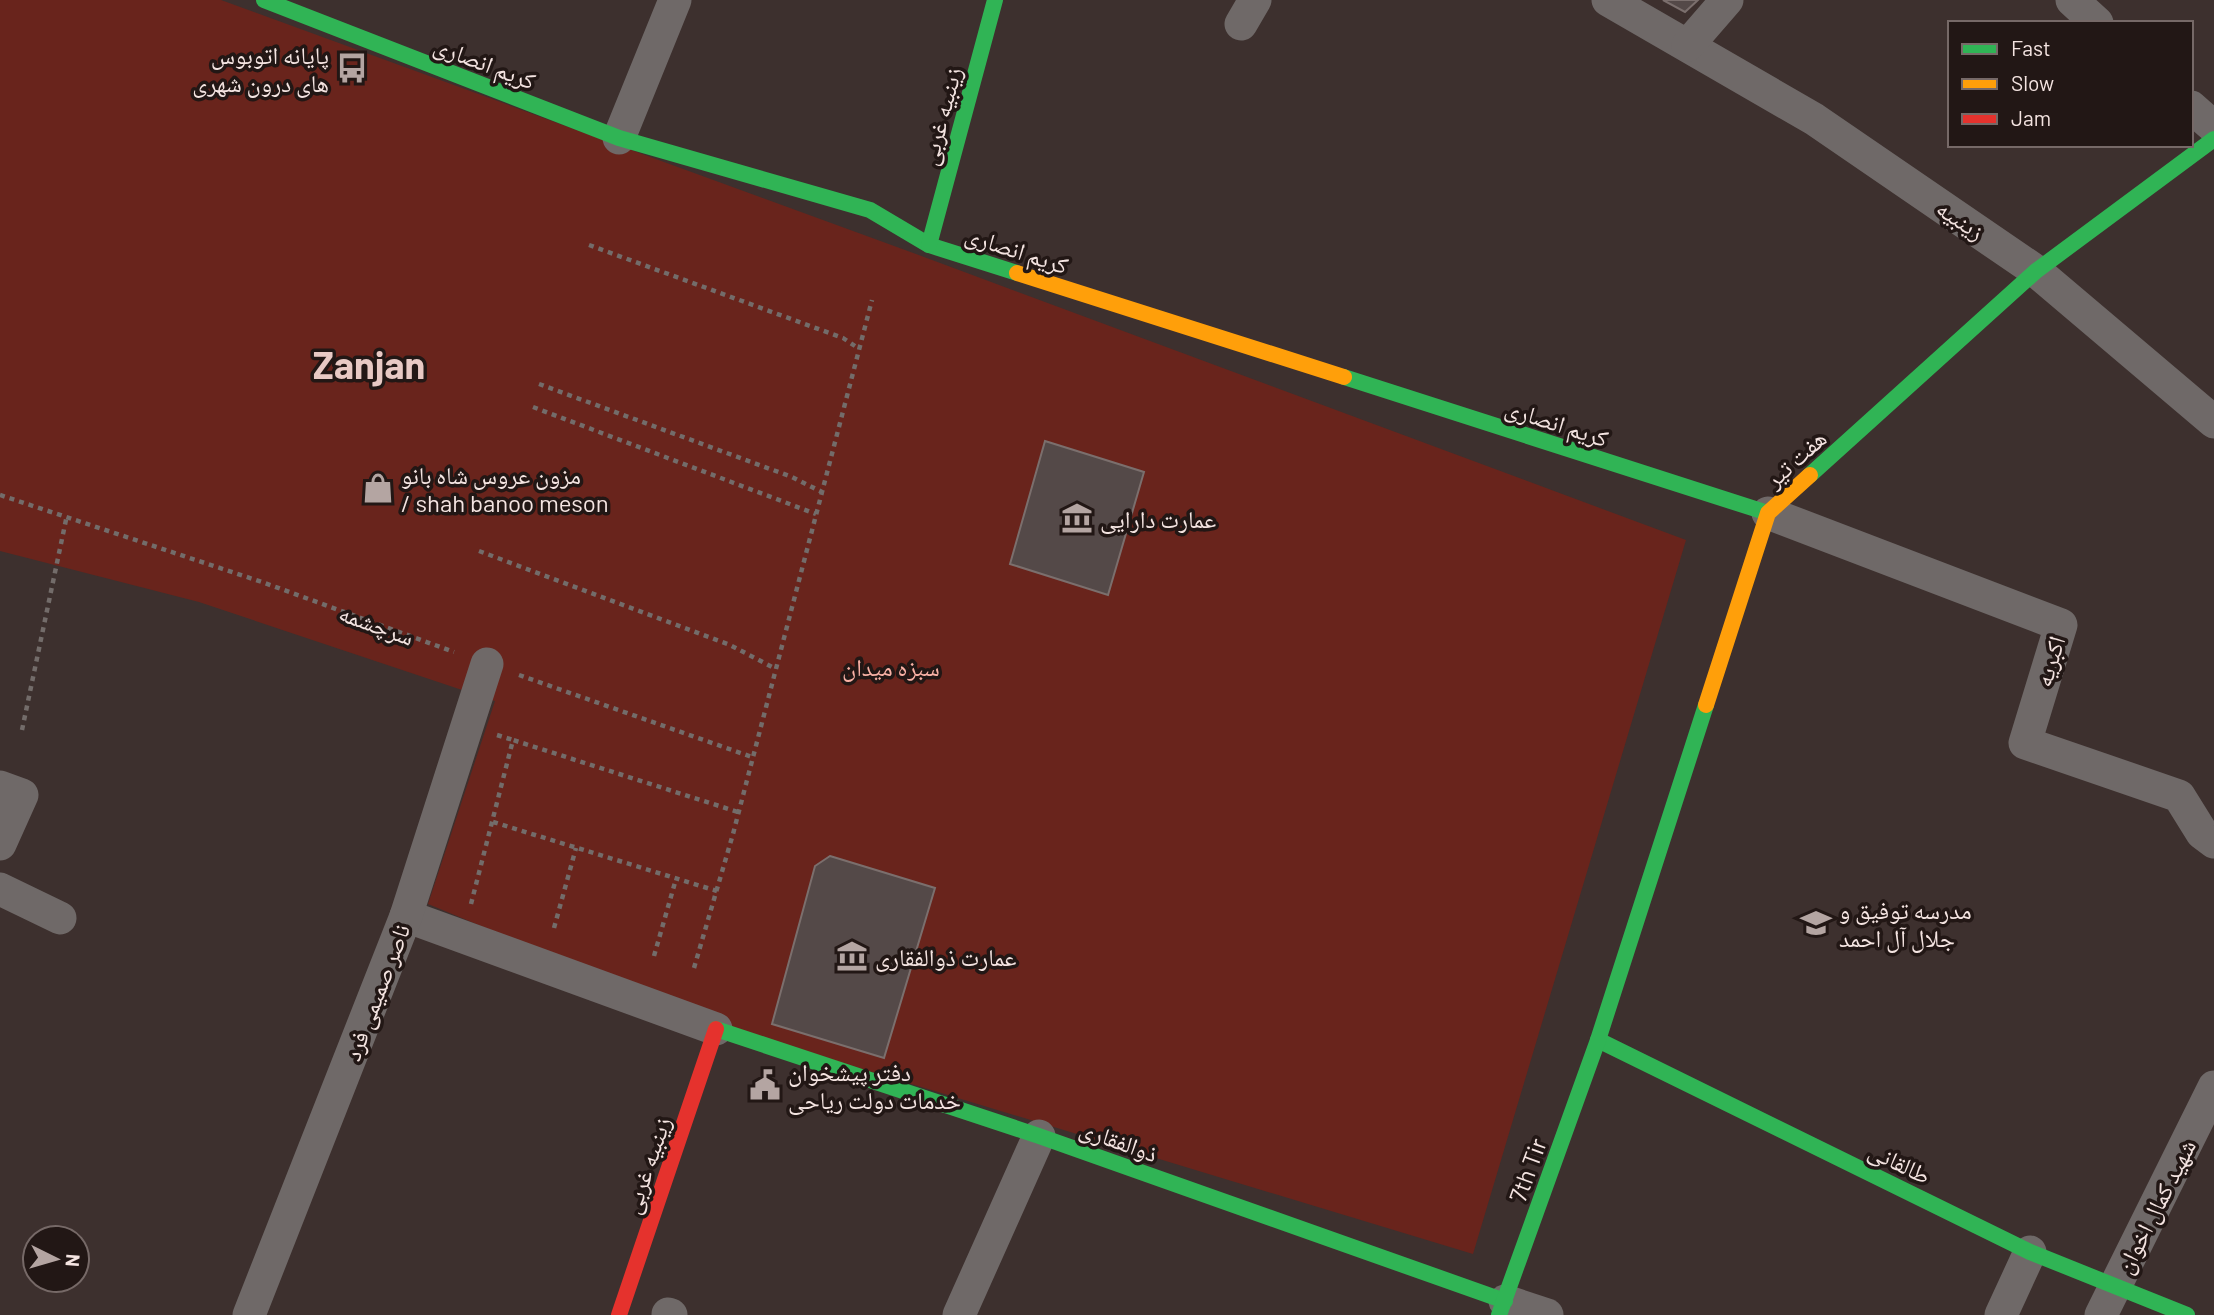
<svg xmlns="http://www.w3.org/2000/svg" width="2214" height="1315" font-family="Barlow,'Noto Naskh Arabic',sans-serif">
  <rect width="100%" height="100%" fill="#3d302e"/>
  <!-- green -->
  <polygon fill="#69241c" points="0,0 221,0 916,254 1686,540 1473,1254 730,1029 428,904 495,701 199,602 0,551"/>
  <!-- building -->
  <g fill="#544948" stroke="#7b6f6d" stroke-width="2">
    <polygon points="1663,0 1698,0 1685,12"/>
    <polygon points="1045,441 1144,472 1108,595 1010,564"/>
    <polygon points="830,856 935,888 884,1058 772,1024 815,866"/>
  </g>
  <g fill="none" stroke-linecap="round" stroke-linejoin="round">
    <!-- path -->
    <g stroke="#736c6a" stroke-width="4.5" stroke-dasharray="5 5" stroke-linecap="butt">
      <polyline points="589,245 843,338 855,346"/>
      <polyline points="539,384 792,477 822,492"/>
      <polyline points="533,407 816,514"/>
      <polyline points="0,495 262,582 454,652"/>
      <polyline points="479,551 730,645 776,669"/>
      <polyline points="519,675 752,757"/>
      <polyline points="22,730 67,515"/>
      <polyline points="497,735 513,740"/>
      <polyline points="493,822 717,891"/>
      <polyline points="471,904 513,740 738,812"/>
      <polyline points="554,928 576,848"/>
      <polyline points="654,956 676,879"/>
      <polyline points="694,968 733,834 872,300"/>
    </g>
    <!-- street -->
    <g stroke="#6f6968" stroke-width="33">
      <polyline points="1608,0 1814,119 2036,271 2214,422"/>
      <polyline points="2072,0 2097,23"/>
      <polyline points="1241,24 1255,0"/>
      <polyline points="1688,45 1727,0"/>
      <polyline points="2191,107 2214,127"/>
      <polyline points="619,138 675,0"/>
      <polyline points="1768,513 2061,625 2025,743 2179,796 2202,833 2214,842"/>
      <polyline points="0,787 22,795 0,844"/>
      <polyline points="0,889 60,918"/>
      <polyline points="406,916 716,1029"/>
      <polyline points="1505,1301 1547,1315"/>
      <polyline points="668,1314 671,1315"/>
      <polyline points="249,1315 406,916 487,664"/>
      <polyline points="959,1315 1039,1136"/>
      <polyline points="2001,1315 2030,1252"/>
      <polyline points="2101,1315 2214,1087"/>
    </g>
    <!-- fast -->
    <g stroke="#30b455" stroke-width="16">
      <polyline points="264,0 619,138 870,210 929,245 1017,273"/>
      <polyline points="929,245 995,0"/>
      <polyline points="1344,377 1768,513"/>
      <polyline points="1810,475 2036,271 2214,139"/>
      <polyline points="716,1029 1039,1136 1505,1301"/>
      <polyline points="1598,1040 2030,1252 2187,1315"/>
      <polyline points="1499,1315 1598,1040 1706,705"/>
    </g>
    <!-- slow -->
    <g stroke="#ff9f0a" stroke-width="16">
      <polyline points="1017,273 1344,377"/>
      <polyline points="1706,705 1768,513 1810,475"/>
    </g>
    <!-- jam -->
    <polyline stroke="#e5322d" stroke-width="16" points="619,1315 716,1029"/>
  </g>
  <!-- icons -->
  <defs>
    <g id="bus-bare" transform="scale(2.415)"><path d="M-5-6H5V4H4V6H2V4H-2V6H-4V4H-5ZM-3.5-4V0h7V-4ZM-3.5 1.2v1.5H-2V1.2ZM2 1.2v1.5H3.5V1.2Z" fill="#b4a5a2" stroke="#221715" stroke-width="2.5" paint-order="stroke"/></g>
    <g id="shop-bare" transform="scale(2.415)"><path d="M-5-2.5h2.3a2.7 3.5 0 0 1 5.4 0H5L5.5 6h-11ZM-1.5-2.5h3a1.5 2.3 0 0 0-3 0Z" fill="#b4a5a2" stroke="#221715" stroke-width="2.5" paint-order="stroke"/></g>
    <g id="museum-bare" transform="scale(2.415)"><path d="M0-6L6-3V-2H-6V-3ZM-5-1h2V3h-2ZM-1-1h2V3h-2ZM3-1h2V3H3ZM-6 4H6V6H-6Z" fill="#b4a5a2" stroke="#221715" stroke-width="2.5" paint-order="stroke"/></g>
    <g id="school-bare" transform="scale(2.415)"><path d="M0-5L7-2L0 1L-7-2ZM-4 1L0 2.5L4 1V4Q0 6-4 4Z" fill="#b4a5a2" stroke="#221715" stroke-width="2.5" paint-order="stroke"/></g>
    <g id="civic-bare" transform="scale(2.415)"><path d="M-.6-6.5H3V-4.5H.6V-3L4-1V1h2V6H-6V1h2V-1L-.6-3ZM-1.2 2.5V6h2.4V2.5Z" fill="#b4a5a2" stroke="#221715" stroke-width="2.5" paint-order="stroke"/></g>
  </defs>
  <g fill-rule="evenodd">
    <use href="#bus-bare" x="352" y="68"/>
    <use href="#shop-bare" x="378" y="488"/>
    <use href="#museum-bare" x="1077" y="518"/>
    <use href="#school-bare" x="1816" y="923"/>
    <use href="#museum-bare" x="852" y="956"/>
    <use href="#civic-bare" x="765" y="1085"/>
  </g>
  <g text-anchor="middle" dominant-baseline="central" stroke-width="7" stroke-linejoin="round" paint-order="stroke">
    <!-- poi labels -->
    <g font-size="24" fill="#f4e4e1" stroke="#221715" text-anchor="start">
      <text x="329" y="54" text-anchor="end">پایانه اتوبوس<tspan x="329" dy="28">های درون شهری</tspan></text>
      <text x="401" y="474">مزون عروس شاه بانو<tspan x="401" dy="28">/ shah banoo meson</tspan></text>
      <text x="1100" y="518">عمارت دارایی</text>
      <text x="1839" y="909">مدرسه توفیق و<tspan x="1839" dy="28">جلال آل احمد</tspan></text>
      <text x="875" y="956">عمارت ذوالفقاری</text>
      <text x="788" y="1071">دفتر پیشخوان<tspan x="788" dy="28">خدمات دولت ریاحی</tspan></text>
    </g>
    <!-- street labels -->
    <g font-size="24" fill="#f4e4e1" stroke="#221715">
      <text transform="translate(485 62) rotate(21)">کریم انصاری</text>
      <text transform="translate(940 116) rotate(-75)">زینبیه غربی</text>
      <text transform="translate(1961 219) rotate(34)">زینبیه</text>
      <text transform="translate(1017 249) rotate(18)">کریم انصاری</text>
      <text transform="translate(1557 422) rotate(18)">کریم انصاری</text>
      <text transform="translate(1795 458) rotate(-42)">هفت تیر</text>
      <text transform="translate(377 624) rotate(20)">سرچشمه</text>
      <text transform="translate(2049 661) rotate(-73)">اکبریه</text>
      <text transform="translate(376 992) rotate(-69)">ناصر صمیمی فرد</text>
      <text transform="translate(1119 1140) rotate(20)">ذوالفقاری</text>
      <text transform="translate(1900 1162) rotate(26)">طالقانی</text>
      <text transform="translate(646 1165) rotate(-71)">زینبیه غربی</text>
      <text transform="translate(1527 1170) rotate(-70)">7th Tir</text>
      <text transform="translate(2155 1206) rotate(-63)">شهید کمال اخوان</text>
    </g>
    <!-- park labels -->
    <g font-size="24" fill="#f9b1a5" stroke="#221715">
      <text x="891" y="666">سبزه میدان</text>
    </g>
    <!-- town labels -->
    <g font-size="38" font-weight="bold" fill="#e8c9c4" stroke="#221715">
      <text x="369" y="364">Zanjan</text>
    </g>
  </g>
  <!-- legend -->
  <rect x="1948" y="21" width="245" height="126" fill="#221715" stroke="#766967" stroke-width="2"/>
  <rect x="1962" y="44" width="35" height="10" fill="#30b455" stroke="#766967" stroke-width="2"/>
  <text x="2011" y="56" font-size="21" fill="#f4e4e1">Fast</text>
  <rect x="1962" y="79" width="35" height="10" fill="#ff9f0a" stroke="#766967" stroke-width="2"/>
  <text x="2011" y="91" font-size="21" fill="#f4e4e1">Slow</text>
  <rect x="1962" y="114" width="35" height="10" fill="#e5322d" stroke="#766967" stroke-width="2"/>
  <text x="2011" y="126" font-size="21" fill="#f4e4e1">Jam</text>
  <!-- north arrow -->
  <g transform="translate(56 1259) rotate(95)"><circle r="33" fill="#221715" stroke="#766967" stroke-width="2"/>
  <path d="M0-5L12 26L0 18L-12 26Z" fill="#b4a5a2"/>
  <text y="-10" font-size="19" font-weight="bold" text-anchor="middle" fill="#f4e4e1">N</text>
  </g>
</svg>
